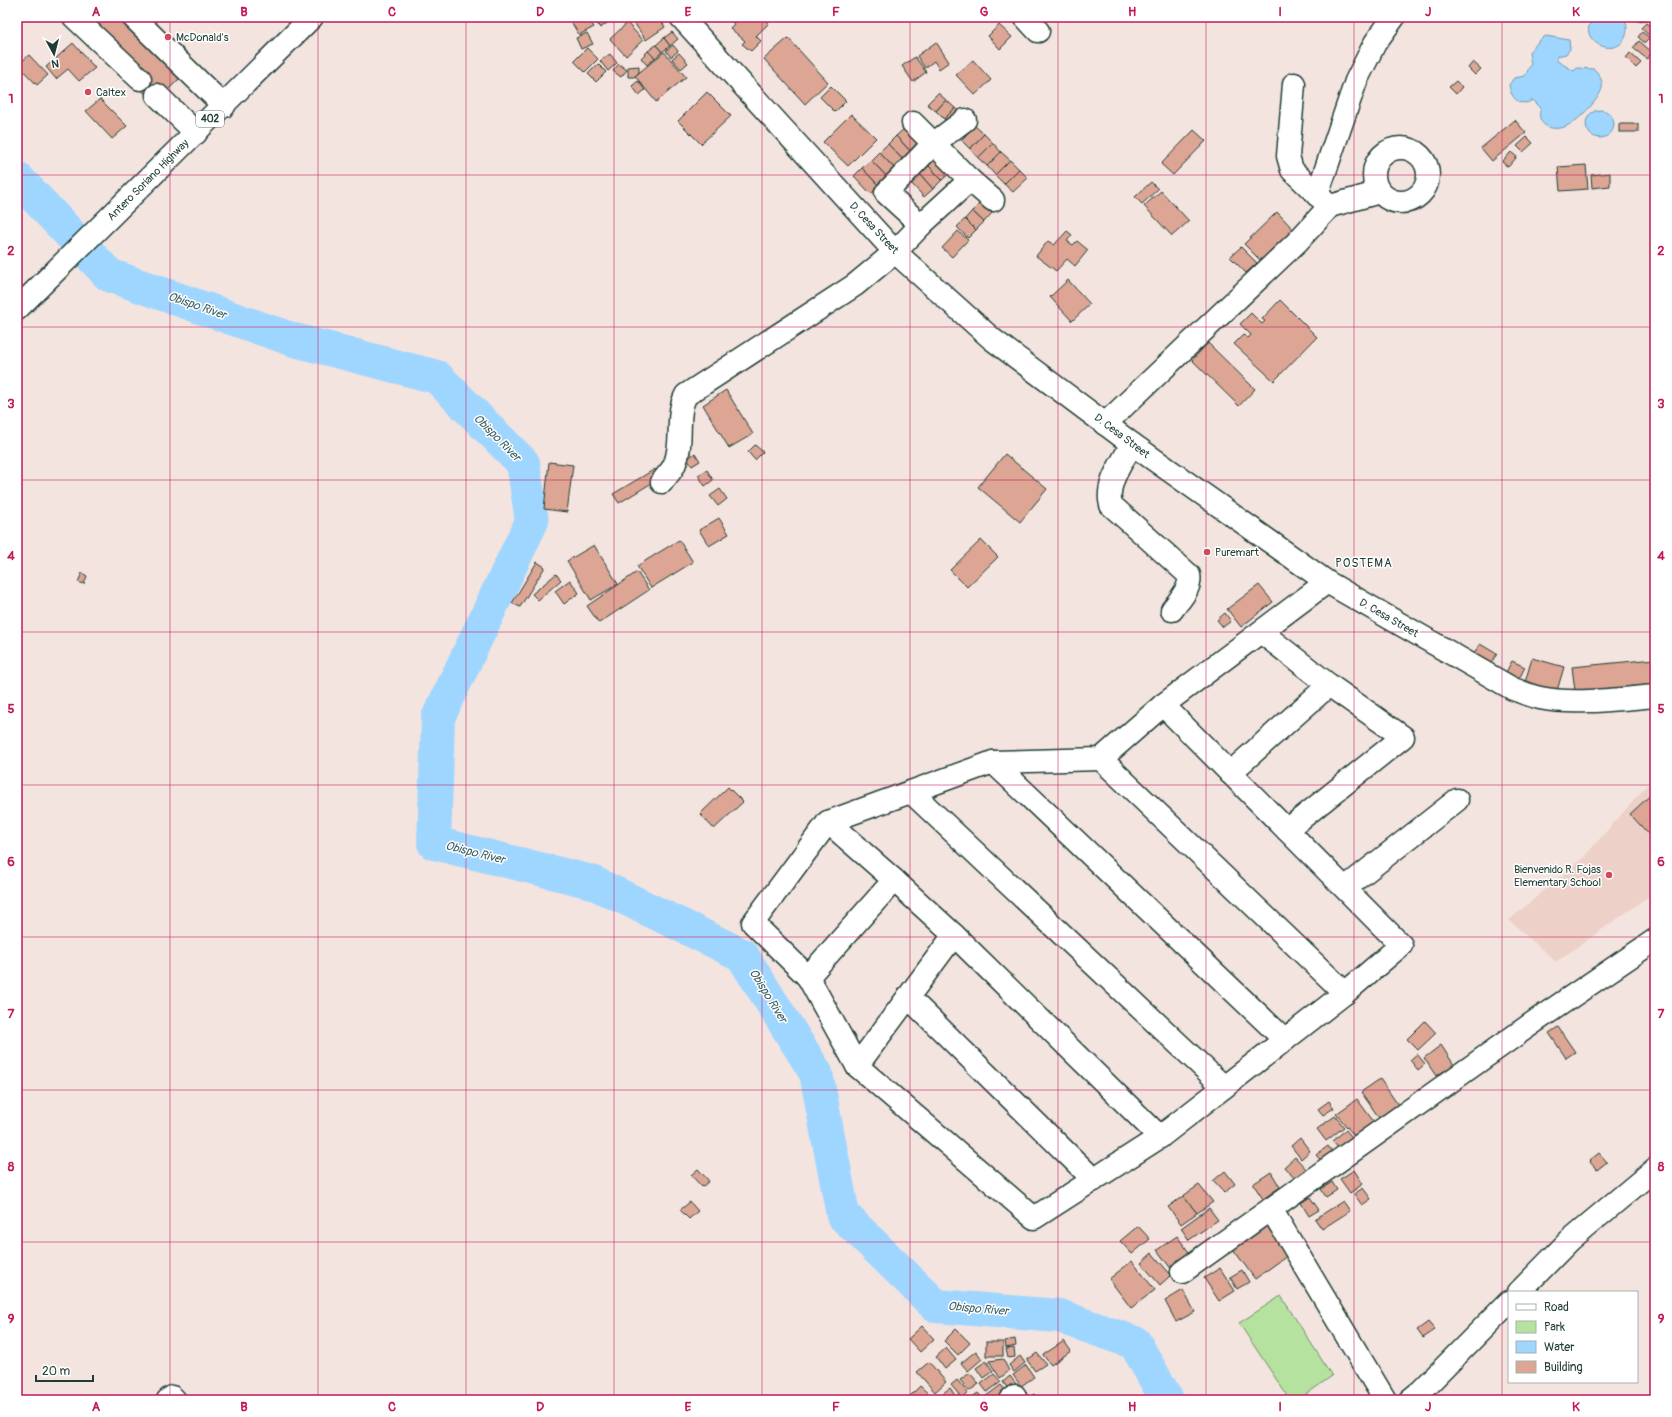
<svg xmlns="http://www.w3.org/2000/svg" width="1672" height="1417" font-family="Pangolin,sans-serif">
  <rect width="100%" height="100%" fill="#f4e4df"/>
  <filter id="ink" filterUnits="userSpaceOnUse"><feTurbulence type="fractalNoise" baseFrequency=".025" numOctaves="2"/><feDisplacementMap in="SourceGraphic" scale="8" xChannelSelector="R" yChannelSelector="G"/><feConvolveMatrix kernelMatrix="1 2 1 2 8 2 1 2 1" color-interpolation-filters="sRGB"/></filter>
  <g filter="url(#ink)">
    <!-- built -->
    <polygon fill="#edd1c8" points="1655,776 1655,892 1556,962 1509,920 1584,857"/>
    <!-- green -->
    <polygon fill="#b6e2a0" stroke="#6a906a" points="1281,1296 1332,1376 1298,1400 1290,1400 1239,1323"/>
    <!-- water -->
    <g fill="#9fd6ff" stroke="#6c99ae">
      <path d="M1594,17h29c4,5 5,12 3,18 -8,27 -53,5 -32,-18z"/>
      <path d="M1546,36l23,4 1,9 -4,5 -9,2v5l17,10 3,-3 17,1c5,5 9,11 8,19 -3,12 -25,35 -38,39 -15,5 -29,-4 -23,-19l-8,-8c-13,8 -22,-2 -24,-15l5,-7 11,-2 6,-12 -2,-12 11,-12z"/>
      <circle cx="1600" cy="124" r="14"/>
    </g>
    <g fill="none" stroke-linecap="round" stroke-linejoin="round">
      <!-- river -->
      <polyline stroke="#9fd6ff" stroke-width="34" points="17,178 109,275 294,340 437,377 523,463 532,521 438,718 434,843 592,882 742,955 816,1073 843,1215 936,1306 1059,1316 1135,1343 1167,1400"/>
    </g>
    <!-- building -->
    <g fill="#dca594" stroke="#1f3d34">
      <polygon points="89,17 126,17 184,74 166,92 152,100 135,84"/>
      <polygon points="571,17 588,17 594,27 579,35 569,18"/>
      <polygon points="593,17 616,17 600,28"/>
      <polygon points="630,17 659,17 665,27 646,40"/>
      <polygon points="728,17 763,17 769,23 756,36 761,41 751,51 742,44 745,41 730,28 734,24"/>
      <polygon points="1637,17 1655,17 1655,19 1637,21"/>
      <polygon points="627,23 643,40 626,56 610,39"/>
      <polygon points="1646,23 1655,30 1650,36 1641,28"/>
      <polygon points="999,25 1012,37 1000,49 988,36"/>
      <polygon points="672,32 678,39 670,46 664,38"/>
      <polygon points="1642,32 1650,38 1645,43 1638,37"/>
      <polygon points="587,33 593,44 581,49 576,38"/>
      <polygon points="664,38 670,46 662,52 656,45"/>
      <polygon points="788,38 828,82 805,104 764,59"/>
      <polygon points="1639,41 1652,52 1647,59 1633,48"/>
      <polygon points="936,42 949,62 939,69 934,61 925,68 917,56"/>
      <polygon points="73,43 95,68 79,81 68,69 56,79 46,67"/>
      <polygon points="656,45 662,52 655,58 648,51"/>
      <polygon points="673,45 678,51 671,57 666,51"/>
      <polygon points="587,48 598,59 585,72 574,61"/>
      <polygon points="648,51 655,58 647,65 641,58"/>
      <polygon points="664,52 686,77 656,102 635,76"/>
      <polygon points="679,53 688,63 681,69 672,59"/>
      <polygon points="1630,53 1641,63 1636,68 1626,58"/>
      <polygon points="610,54 617,63 608,71 600,61"/>
      <polygon points="29,55 48,75 37,85 18,65"/>
      <polygon points="915,57 926,72 913,82 902,66"/>
      <polygon points="973,60 991,80 975,95 956,75"/>
      <polygon points="1473,62 1481,69 1475,75 1468,68"/>
      <polygon points="598,64 606,72 596,82 588,74"/>
      <polygon points="619,64 627,70 621,77 613,71"/>
      <polygon points="639,66 639,72 634,77 628,77 628,67"/>
      <polygon points="638,81 645,90 639,95 632,86"/>
      <polygon points="1456,81 1462,87 1456,94 1449,87"/>
      <polygon points="831,86 846,101 835,112 820,97"/>
      <polygon points="707,92 731,116 701,144 678,121"/>
      <polygon points="938,93 946,100 936,111 927,104"/>
      <polygon points="100,99 127,126 112,139 86,111"/>
      <polygon points="946,100 955,108 944,119 936,111"/>
      <polygon points="955,108 963,116 953,127 944,119"/>
      <polygon points="851,114 876,138 848,166 823,142"/>
      <polygon points="1515,120 1526,133 1492,161 1481,148"/>
      <rect x="1619" y="124" width="19" height="8"/>
      <polygon points="975,126 984,134 970,149 961,140"/>
      <polygon points="905,128 922,146 913,154 896,136"/>
      <polygon points="1194,130 1206,141 1173,175 1161,164"/>
      <polygon points="984,134 993,143 978,158 970,149"/>
      <polygon points="896,136 913,154 905,162 888,144"/>
      <polygon points="1527,137 1533,143 1523,152 1517,146"/>
      <polygon points="993,143 1001,152 987,166 978,158"/>
      <polygon points="888,144 905,162 896,170 879,152"/>
      <polygon points="879,152 896,170 888,178 871,160"/>
      <polygon points="1001,152 1010,160 995,175 987,166"/>
      <polygon points="1511,152 1517,157 1508,167 1502,162"/>
      <polygon points="937,157 951,172 942,180 928,165"/>
      <polygon points="871,160 888,178 879,186 862,168"/>
      <polygon points="1010,160 1019,169 1004,184 995,175"/>
      <polygon points="928,165 942,180 933,189 919,173"/>
      <polygon points="1586,165 1588,189 1560,191 1558,167"/>
      <polygon points="862,168 879,186 871,194 854,176"/>
      <polygon points="1019,169 1028,178 1013,192 1004,184"/>
      <polygon points="919,173 933,189 924,197 910,182"/>
      <polygon points="1610,173 1610,186 1592,188 1591,175"/>
      <polygon points="1151,182 1158,189 1142,204 1135,197"/>
      <polygon points="1161,191 1189,221 1172,236 1144,206"/>
      <polygon points="980,203 992,213 984,222 972,211"/>
      <polygon points="972,211 984,222 976,230 965,219"/>
      <polygon points="1277,212 1293,229 1261,261 1244,244"/>
      <polygon points="965,219 976,230 968,238 957,227"/>
      <polygon points="958,231 968,240 952,257 942,248"/>
      <polygon points="1067,231 1072,235 1067,241 1073,245 1077,241 1088,250 1075,266 1067,259 1056,271 1036,256 1048,241 1054,245"/>
      <polygon points="1241,247 1257,263 1246,273 1230,257"/>
      <polygon points="1068,280 1090,304 1072,321 1050,297"/>
      <polygon points="1280,300 1317,337 1274,381 1234,344 1243,335 1248,338 1251,335 1240,324 1251,313 1262,324 1265,321 1262,319"/>
      <polygon points="1208,343 1255,389 1239,406 1192,360"/>
      <polygon points="726,390 753,434 729,448 703,405"/>
      <polygon points="755,445 763,452 755,460 748,452"/>
      <polygon points="695,453 700,461 692,466 687,459"/>
      <polygon points="1005,454 1047,489 1020,522 978,487"/>
      <polygon points="549,462 573,465 567,512 544,509"/>
      <polygon points="655,469 660,478 619,503 613,494"/>
      <polygon points="707,470 713,480 705,486 698,475"/>
      <polygon points="720,489 727,499 718,506 710,496"/>
      <polygon points="719,518 729,534 709,546 699,530"/>
      <polygon points="679,540 693,562 651,588 637,566"/>
      <polygon points="981,540 998,557 967,587 950,570"/>
      <polygon points="594,545 618,584 591,600 567,561"/>
      <polygon points="537,562 545,567 520,607 512,603"/>
      <polygon points="637,572 649,590 599,623 587,606"/>
      <polygon points="82,573 87,576 84,584 78,582"/>
      <polygon points="556,574 561,580 538,600 532,594"/>
      <polygon points="570,580 579,593 564,604 555,591"/>
      <polygon points="1259,585 1273,602 1241,627 1227,609"/>
      <polygon points="1225,613 1231,621 1223,627 1217,620"/>
      <polygon points="1480,644 1497,654 1489,666 1472,656"/>
      <polygon points="1532,658 1564,667 1556,694 1524,686"/>
      <polygon points="1655,659 1655,690 1576,699 1572,667"/>
      <polygon points="1512,661 1525,667 1518,681 1505,674"/>
      <polygon points="728,787 743,802 714,829 700,814"/>
      <polygon points="1655,791 1655,839 1654,840 1630,814"/>
      <polygon points="1425,1021 1436,1033 1418,1050 1407,1039"/>
      <polygon points="1558,1027 1575,1052 1566,1058 1549,1033"/>
      <polygon points="1441,1045 1454,1065 1436,1076 1424,1058"/>
      <polygon points="1417,1054 1425,1064 1418,1070 1410,1060"/>
      <polygon points="1380,1079 1401,1109 1382,1122 1361,1092"/>
      <polygon points="1357,1099 1377,1126 1358,1140 1336,1114"/>
      <polygon points="1329,1101 1334,1108 1323,1115 1318,1109"/>
      <polygon points="1335,1116 1344,1127 1326,1141 1317,1129"/>
      <polygon points="1346,1130 1356,1142 1343,1153 1332,1141"/>
      <polygon points="1300,1138 1310,1151 1301,1159 1291,1146"/>
      <polygon points="1328,1146 1336,1156 1325,1165 1316,1155"/>
      <polygon points="1599,1153 1607,1162 1597,1170 1589,1161"/>
      <polygon points="1295,1157 1308,1171 1297,1181 1284,1167"/>
      <polygon points="698,1169 709,1181 702,1187 691,1175"/>
      <polygon points="1354,1170 1363,1184 1350,1193 1340,1179"/>
      <polygon points="1225,1171 1235,1184 1224,1193 1213,1181"/>
      <polygon points="1271,1172 1280,1187 1263,1199 1253,1184"/>
      <polygon points="1332,1182 1337,1190 1326,1197 1321,1189"/>
      <polygon points="1199,1185 1213,1202 1197,1213 1183,1196"/>
      <polygon points="1363,1188 1371,1199 1362,1205 1354,1194"/>
      <polygon points="1183,1196 1197,1213 1181,1224 1168,1207"/>
      <polygon points="1310,1197 1319,1210 1309,1216 1301,1203"/>
      <polygon points="1343,1201 1350,1211 1322,1229 1315,1219"/>
      <polygon points="690,1202 698,1211 689,1219 680,1210"/>
      <polygon points="1209,1208 1218,1220 1189,1240 1181,1228"/>
      <polygon points="1270,1223 1291,1253 1255,1279 1233,1249"/>
      <polygon points="1138,1226 1150,1239 1132,1254 1120,1241"/>
      <polygon points="1177,1236 1194,1259 1175,1274 1157,1250"/>
      <polygon points="1152,1253 1171,1275 1160,1285 1141,1263"/>
      <polygon points="1132,1261 1155,1290 1131,1308 1109,1279"/>
      <polygon points="1220,1268 1235,1291 1219,1301 1204,1278"/>
      <polygon points="1242,1270 1249,1282 1237,1289 1230,1277"/>
      <polygon points="1183,1290 1195,1312 1176,1322 1165,1301"/>
      <polygon points="1428,1322 1435,1330 1423,1338 1417,1330"/>
      <polygon points="922,1326 934,1339 920,1352 908,1339"/>
      <polygon points="956,1329 970,1343 958,1355 944,1341"/>
      <polygon points="1015,1339 1016,1346 1006,1348 1005,1341"/>
      <polygon points="1064,1341 1071,1351 1051,1365 1043,1355"/>
      <rect x="986" y="1342" width="17" height="14"/>
      <polygon points="946,1348 956,1360 945,1369 936,1357"/>
      <polygon points="1014,1348 1015,1357 1008,1358 1006,1349"/>
      <polygon points="976,1351 982,1359 968,1371 961,1363"/>
      <polygon points="1037,1353 1046,1364 1035,1371 1027,1360"/>
      <polygon points="1020,1356 1025,1363 1014,1372 1009,1365"/>
      <polygon points="1003,1359 1009,1371 1000,1378 989,1361"/>
      <polygon points="986,1361 993,1371 983,1378 976,1368"/>
      <polygon points="929,1362 946,1382 935,1392 917,1372"/>
      <polygon points="1026,1365 1034,1377 1021,1386 1013,1375"/>
      <polygon points="970,1373 979,1384 969,1391 960,1380"/>
      <polygon points="994,1374 1001,1382 987,1392 981,1384"/>
      <polygon points="1010,1376 1019,1388 1012,1394 1003,1382"/>
      <polygon points="957,1380 968,1393 962,1398 951,1385"/>
      <polygon points="1001,1385 1010,1396 1004,1400 988,1400 985,1397"/>
      <polygon points="920,1386 931,1396 927,1400 911,1400 909,1397"/>
      <polygon points="950,1388 958,1400 942,1400 939,1396"/>
      <polygon points="978,1393 984,1400 970,1400 969,1399"/>
      <polygon points="1034,1394 1038,1400 1026,1400"/>
    </g>
    <g fill="none" stroke-linecap="round" stroke-linejoin="round">
      <!-- minor casing -->
      <g stroke="#1f3d34" stroke-width="25">
        <g id="minor">
          <polyline points="74,17 140,79"/>
          <polyline points="133,17 224,106"/>
          <path d="M681,17l214,235 97,87 140,105 195,138 186,107c9,3 18,7 27,9 32,7 81,1 115,-2"/>
          <polyline points="1025,17 1038,31"/>
          <polyline points="1294,84 1288,156 1292,170 1326,203"/>
          <polyline points="157,95 196,133"/>
          <polyline points="913,123 970,180 993,200"/>
          <circle cx="1401" cy="175" r="27"/>
          <polyline points="1317,195 1356,81 1375,43 1394,17"/>
          <polyline points="921,225 886,193 933,144 965,120"/>
          <polyline points="1105,424 1297,242 1330,206 1380,192"/>
          <path d="M1132,444c-10,19 -27,40 -21,61l78,70c3,13 -10,25 -17,35"/>
          <path d="M662,482c4,-6 11,-12 13,-19 9,-21 0,-48 11,-68l169,-110 40,-33 26,-27 49,-45"/>
          <polyline points="1261,632 1329,685 1403,737 1287,830"/>
          <polyline points="1101,759 1345,993"/>
          <polyline points="993,762 1285,1040"/>
          <polyline points="1230,773 1329,685"/>
          <polyline points="911,792 1224,1087"/>
          <polyline points="894,880 954,935 1160,1137"/>
          <polyline points="1345,888 1457,800"/>
          <polyline points="954,935 857,1066 808,977 753,923 828,822 993,762 1101,759 1163,705 1327,582"/>
          <polyline points="808,977 894,880 828,822"/>
          <polyline points="908,997 1094,1180"/>
          <polyline points="857,1066 1034,1218 1160,1137 1345,993 1401,945 1163,705"/>
          <polyline points="1271,1209 1385,1400"/>
          <polyline points="1182,1272 1537,1020 1655,940"/>
          <polyline points="1519,1292 1570,1240 1655,1169"/>
          <polyline points="168,1400 172,1397 175,1400"/>
          <polyline points="1010,1400 1015,1396"/>
          <polyline points="1410,1400 1421,1391 1509,1302"/>
        </g>
      </g>
      <!-- major casing -->
      <g stroke="#1f3d34" stroke-width="25">
        <polyline id="major" points="17,309 312,17"/>
      </g>
      <!-- minor -->
      <use href="#minor" stroke="#fff" stroke-width="22"/>
      <!-- major -->
      <use href="#major" stroke="#fff" stroke-width="22"/>
    </g>
  </g>
  <!-- grid -->
  <path fill="none" stroke="#c2185b" stroke-width="1" stroke-opacity="0.55" d="M170,17v1383M318,17v1383M466,17v1383M614,17v1383M762,17v1383M910,17v1383M1058,17v1383M1206,17v1383M1354,17v1383M1502,17v1383M17,175h1638M17,327h1638M17,480h1638M17,632h1638M17,785h1638M17,937h1638M17,1090h1638M17,1242h1638"/>
  <!-- markers -->
  <g fill="#d1495b" stroke="#fff" stroke-width="1.5">
    <circle cx="168" cy="37" r="4"/>
    <circle cx="88" cy="92" r="4"/>
    <circle cx="1207" cy="552" r="4"/>
    <circle cx="1609" cy="875" r="4"/>
  </g>
  <g text-anchor="middle" dominant-baseline="central" stroke-width="3" stroke-linejoin="round" paint-order="stroke">
    <!-- shield labels -->
    <rect fill="#fff" stroke="#627771" stroke-width="1" x="196" y="111" width="28" height="16" rx="3"/>
    <g font-size="10" font-weight="bold" fill="#1f3d34">
      <text x="210" y="119">402</text>
    </g>
    <!-- poi labels -->
    <g font-size="11" fill="#1f3d34" stroke="#fff" text-anchor="start">
      <text x="176" y="37">McDonald's</text>
      <text x="96" y="92">Caltex</text>
      <text x="1215" y="552">Puremart</text>
      <text x="1601" y="869" text-anchor="end">Bienvenido R. Fojas<tspan x="1601" dy="13">Elementary School</tspan></text>
    </g>
    <!-- street labels -->
    <g font-size="11" fill="#1f3d34" stroke="#fff">
      <text transform="translate(148 180) rotate(-45)">Antero Soriano Highway</text>
      <text transform="translate(874 228) rotate(47)">D. Cesa Street</text>
      <text transform="translate(1122 436) rotate(37)">D. Cesa Street</text>
      <text transform="translate(1389 618) rotate(30)">D. Cesa Street</text>
    </g>
    <!-- water labels -->
    <g font-size="12" font-style="italic" fill="#3f6367" stroke="#fff">
      <text transform="translate(197 306) rotate(19)">Obispo River</text>
      <text transform="translate(497 438) rotate(45)">Obispo River</text>
      <text transform="translate(475 853) rotate(14)">Obispo River</text>
      <text transform="translate(768 996) rotate(58)">Obispo River</text>
      <text transform="translate(978 1309) rotate(5)">Obispo River</text>
    </g>
    <!-- neighbourhood labels -->
    <g font-size="12" letter-spacing="1" fill="#1f3d34" stroke="#fff">
      <text x="1364" y="563">POSTEMA</text>
    </g>
  </g>
  <!-- margin -->
  <rect width="1672" height="1417" fill="none" stroke="#fff" stroke-width="44"/>
  <!-- legend -->
  <rect x="1508" y="1291" width="130" height="92" fill="#ffffff" stroke="#a5b1ae"/>
  <rect x="1516" y="1304" width="20" height="6" fill="#ffffff" stroke="#a5b1ae"/>
  <text x="1544" y="1311" font-size="12" fill="#1f3d34">Road</text>
  <rect x="1516" y="1321" width="20" height="12" fill="#b6e2a0" stroke="#a5b1ae"/>
  <text x="1544" y="1331" font-size="12" fill="#1f3d34">Park</text>
  <rect x="1516" y="1341" width="20" height="12" fill="#9fd6ff" stroke="#a5b1ae"/>
  <text x="1544" y="1351" font-size="12" fill="#1f3d34">Water</text>
  <rect x="1516" y="1361" width="20" height="12" fill="#dca594" stroke="#a5b1ae"/>
  <text x="1544" y="1371" font-size="12" fill="#1f3d34">Building</text>
  <!-- north arrow -->
  <g transform="translate(54 54) rotate(173)" stroke="#ffffff" stroke-width="3" paint-order="stroke">
  <path d="M0-3L7 15L0 10L-7 15Z" fill="#1f3d34"/>
  <text y="-6" font-size="11" font-weight="bold" text-anchor="middle" fill="#1f3d34">N</text>
  </g>
  <!-- scale -->
  <path d="M36 1375v6h57v-6" fill="none" stroke="#1f3d34" stroke-width="2"/>
  <text x="42" y="1375" font-size="12" fill="#1f3d34" stroke="#ffffff" stroke-width="3" paint-order="stroke">20 m</text>
  <rect x="22" y="22" width="1628" height="1373" fill="none" stroke="#c2185b" stroke-width="1.5"/>
  <g font-size="13" text-anchor="middle" font-weight="bold" fill="#c2185b">
    <text x="96" y="16">A</text>
    <text x="244" y="16">B</text>
    <text x="392" y="16">C</text>
    <text x="540" y="16">D</text>
    <text x="688" y="16">E</text>
    <text x="836" y="16">F</text>
    <text x="984" y="16">G</text>
    <text x="1132" y="16">H</text>
    <text x="1280" y="16">I</text>
    <text x="1428" y="16">J</text>
    <text x="1576" y="16">K</text>
    <text x="11" y="103">1</text>
    <text x="1661" y="103">1</text>
    <text x="11" y="255">2</text>
    <text x="1661" y="255">2</text>
    <text x="11" y="408">3</text>
    <text x="1661" y="408">3</text>
    <text x="11" y="560">4</text>
    <text x="1661" y="560">4</text>
    <text x="11" y="713">5</text>
    <text x="1661" y="713">5</text>
    <text x="11" y="866">6</text>
    <text x="1661" y="866">6</text>
    <text x="11" y="1018">7</text>
    <text x="1661" y="1018">7</text>
    <text x="11" y="1171">8</text>
    <text x="1661" y="1171">8</text>
    <text x="11" y="1323">9</text>
    <text x="1661" y="1323">9</text>
    <text x="96" y="1411">A</text>
    <text x="244" y="1411">B</text>
    <text x="392" y="1411">C</text>
    <text x="540" y="1411">D</text>
    <text x="688" y="1411">E</text>
    <text x="836" y="1411">F</text>
    <text x="984" y="1411">G</text>
    <text x="1132" y="1411">H</text>
    <text x="1280" y="1411">I</text>
    <text x="1428" y="1411">J</text>
    <text x="1576" y="1411">K</text>
  </g>
</svg>
